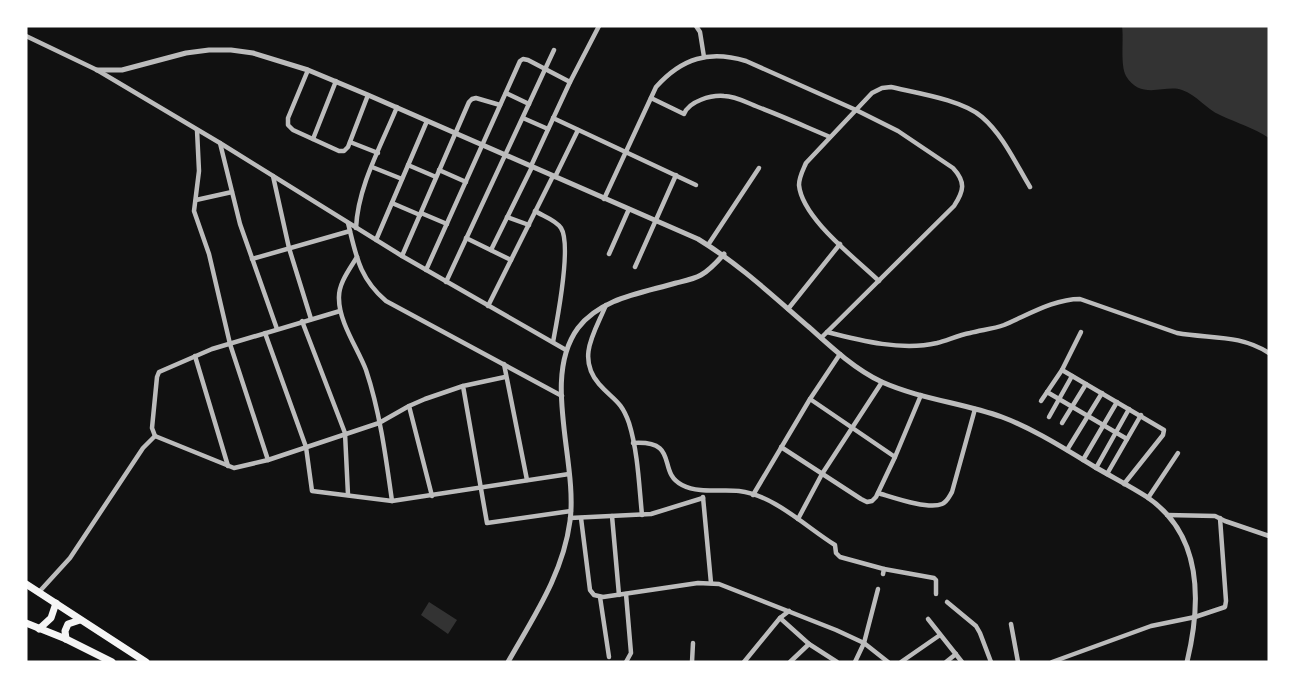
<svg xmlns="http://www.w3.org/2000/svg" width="1295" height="688" font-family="'Roboto Serif',serif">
  <rect width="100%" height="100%" fill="#111"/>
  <!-- water -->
  <g fill="#333">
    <path d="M1122,26h147v112c-15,-10 -32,-15 -49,-23 -14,-6 -23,-20 -38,-25 -17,-6 -41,11 -56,-14 -6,-12 -2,-36 -4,-50z"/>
    <polygon points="429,602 457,620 448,634 421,615"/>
  </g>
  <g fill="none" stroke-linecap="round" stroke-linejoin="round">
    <!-- minor -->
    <g stroke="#bcbcbc" stroke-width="4.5">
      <polyline points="696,26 700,32 704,57"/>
      <polyline points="26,36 97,70 220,143 402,256 566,350"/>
      <polyline points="308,70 288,118 288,125 293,130 339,151 344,151 348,147 368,95"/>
      <polyline points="506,93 529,104"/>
      <path d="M651,98l33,16c5,-13 27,-19 40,-18 12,0 23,7 34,11 24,9 48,20 72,30"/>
      <polyline points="523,118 548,129"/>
      <polyline points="553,118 696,185"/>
      <polyline points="197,130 199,171 194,211 209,254 230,344 268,460"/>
      <polyline points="313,139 336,81"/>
      <polyline points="350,142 378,153"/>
      <polyline points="220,143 240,224 277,329"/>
      <polyline points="408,165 436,177"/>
      <polyline points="531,166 570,82 599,26"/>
      <polyline points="372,167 402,179"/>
      <polyline points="439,170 466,182"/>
      <polyline points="273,176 289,248 311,319"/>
      <polyline points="555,177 578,130"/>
      <path d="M604,199l52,-112c26,-29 53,-37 90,-26l110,49 42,21 55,37c13,14 11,23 1,38l-133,132"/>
      <polyline points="196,200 232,192"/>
      <polyline points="392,203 420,215"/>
      <path d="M535,211c8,5 21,9 26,17 11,17 -4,93 -8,114"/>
      <polyline points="421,213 447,224"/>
      <polyline points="507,217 529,225"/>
      <path d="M348,223c8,32 11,55 38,78l176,95"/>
      <path d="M356,228c2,-42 25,-82 41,-121"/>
      <polyline points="466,238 511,260"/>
      <polyline points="376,240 427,121"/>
      <polyline points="708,245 759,168"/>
      <polyline points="491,250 532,167"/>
      <polyline points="609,254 629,209"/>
      <polyline points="402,256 469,102 472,99 476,98 500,105"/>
      <path d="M357,257c-8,13 -19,27 -18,42 0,23 19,50 27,71 14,42 20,88 26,131"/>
      <polyline points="252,259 350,231"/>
      <polyline points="635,267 676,175"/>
      <polyline points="426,270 520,61 523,59 528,60 570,82"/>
      <path d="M879,281c-24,-23 -77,-63 -80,-96 0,-8 4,-15 7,-22l66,-70 10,-5 9,-1c26,6 72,13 91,30 21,18 34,47 48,70"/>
      <polyline points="446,282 554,50"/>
      <path d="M606,305c-11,27 -30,52 -7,79 14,16 22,16 30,39 9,29 10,62 13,92"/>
      <polyline points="488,306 553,176"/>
      <polyline points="788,309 840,244"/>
      <polyline points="302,321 345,433 348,495"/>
      <path d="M827,332c35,9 75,19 110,11 11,-3 22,-8 33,-10 11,-3 23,-4 34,-8 24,-10 50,-26 76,-26l97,34c34,6 62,1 92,20"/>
      <polyline points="265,333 306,447 312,491 392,501 569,474"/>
      <polyline points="195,356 228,466"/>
      <polyline points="504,364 527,480"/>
      <polyline points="1062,370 1164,430 1163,435 1124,484"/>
      <polyline points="505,377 463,386 487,523 571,511"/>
      <polyline points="1047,392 1127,439"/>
      <polyline points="810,399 895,457"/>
      <polyline points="1041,401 1062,370 1081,332"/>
      <polyline points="1049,417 1072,376"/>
      <polyline points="1062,423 1086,384"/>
      <polyline points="155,436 152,428 157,377 159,372 212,349 340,311"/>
      <path d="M633,443c48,-3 23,29 49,42 18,9 38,4 57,6 35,4 67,36 96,54l1,8 4,4 44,12 -1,5"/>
      <polyline points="781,447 861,499 867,502 872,501 876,497 895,457 921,395"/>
      <polyline points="1067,450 1102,393"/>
      <polyline points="1083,460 1117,402"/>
      <polyline points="1096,468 1129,409"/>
      <polyline points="1107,474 1141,415"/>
      <path d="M878,493c14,4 50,17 64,11 5,-2 7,-7 10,-12l23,-83"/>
      <polyline points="753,495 810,399 840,354"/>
      <polyline points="432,496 409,406 425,399 463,386"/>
      <polyline points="703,497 711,583"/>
      <polyline points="1148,498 1178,453"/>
      <polyline points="1167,515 1215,516 1225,521 1269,536"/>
      <polyline points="612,516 619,595"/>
      <polyline points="570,518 651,514 703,498"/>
      <polyline points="581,518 590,590 594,595 603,597 698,583 719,584 836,630 864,643 888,662"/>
      <polyline points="798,519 822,474 882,382"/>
      <polyline points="884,569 934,578 936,580 936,594"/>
      <polyline points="39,592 70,558 143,448 155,436 234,468 268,460 379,423 409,406"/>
      <polyline points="626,594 631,653 626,662"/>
      <polyline points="600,597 609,657"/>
      <polyline points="947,602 976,626 980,633 991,662"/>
      <polyline points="780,618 809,644 837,662"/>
      <polyline points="928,619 962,662"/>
      <polyline points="1011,624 1018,662"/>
      <polyline points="692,662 693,643"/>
      <polyline points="744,662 780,618 789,611"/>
      <polyline points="790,662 809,644"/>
      <polyline points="855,662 864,643 878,589"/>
      <polyline points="901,662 940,635"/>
      <polyline points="946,662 956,654"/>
      <polyline points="1052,662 1151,626 1195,617 1225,607 1226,601 1220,518"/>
    </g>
    <!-- tertiary -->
    <g stroke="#bcbcbc" stroke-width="5">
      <path d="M97,70h25l64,-17 23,-3h22l22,3 55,17 60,25 330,144c41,25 76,58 112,89 22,20 46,42 72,54 38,17 81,21 120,35 32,12 63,32 93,50 17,10 35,19 52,30 56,38 54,107 40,165"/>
      <path d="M508,662c26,-46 55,-88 62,-141 8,-59 -29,-143 8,-193 23,-30 64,-35 98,-45 8,-2 18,-4 25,-8 9,-5 16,-13 23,-21"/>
    </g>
    <!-- primary -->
    <g stroke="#f5f5f5" stroke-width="7">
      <polyline points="26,584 146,662"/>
      <polyline points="26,623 66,639 112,662"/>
      <polyline points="39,629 51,618 56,603"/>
      <polyline points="66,639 65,631 68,624 80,620"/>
    </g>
  </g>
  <!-- border -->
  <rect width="1295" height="688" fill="none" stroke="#ffffff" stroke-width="55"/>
</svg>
